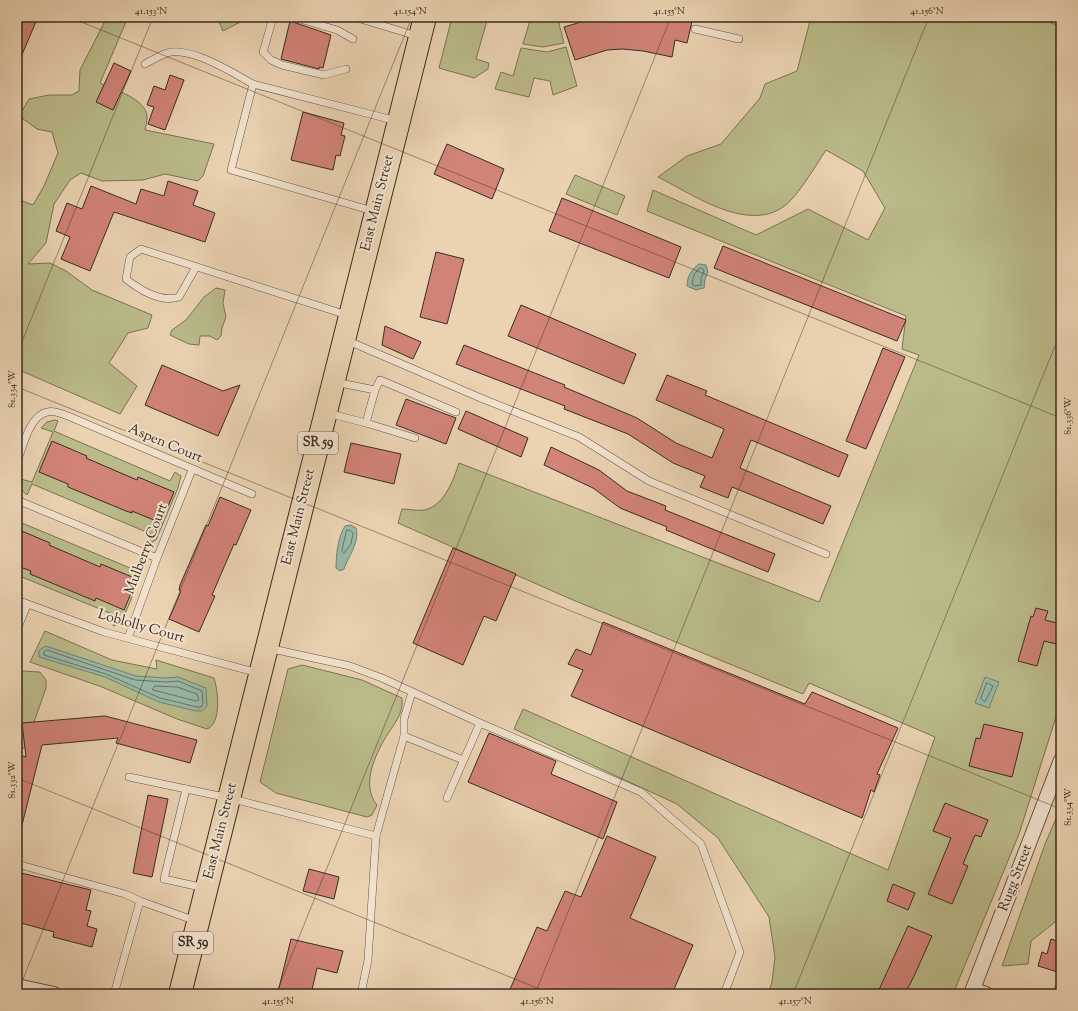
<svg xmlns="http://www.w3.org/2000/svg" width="1078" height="1011" font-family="'Sorts Mill Goudy',serif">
  <rect width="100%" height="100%" fill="#ebd3b2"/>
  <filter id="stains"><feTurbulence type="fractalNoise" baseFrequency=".005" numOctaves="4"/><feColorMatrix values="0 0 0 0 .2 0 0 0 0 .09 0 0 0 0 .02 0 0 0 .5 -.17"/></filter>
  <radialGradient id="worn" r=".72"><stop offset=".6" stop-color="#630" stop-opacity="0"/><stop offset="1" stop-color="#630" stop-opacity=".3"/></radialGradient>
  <!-- green -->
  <g fill="#bbbb8a" stroke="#7a7456">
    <path d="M107,17h21l-28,66c13,6 47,16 47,34 0,4 -1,9 -2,13l69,14 -11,32 -5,5 -33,-7 -22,6 -41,1 -21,-8 -11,7 -16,24 -8,39 -18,21 22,-1 16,8 26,19 60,25 -4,13 -20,5 -19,30 28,23 -17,28 -103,-45v-170l16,6 11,-19 14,-33 -6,-21 -15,-3 -18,-13 10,-17 20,-4h23l7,-4 1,-21z"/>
    <polygon points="217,17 250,17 223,31"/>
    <polygon points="452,17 488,17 476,59 489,63 488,69 474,78 439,68"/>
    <polygon points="531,17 562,17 559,24 564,43 543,47 523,44"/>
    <path d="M811,17h250v698l-5,2 -37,117 -66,160h-185l4,-12 3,-25 -6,-40 -51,-79 -41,-34 -163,-75 9,-20 365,161 47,-133 -126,-54 -6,11 -230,-94 -175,-77 4,-14c7,0 19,3 26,0 17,-6 26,-30 31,-46l360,139 100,-247 -17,-6 4,-33 -259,-105 6,-21 103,45 52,-26 60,31 17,-32 -22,-37 -37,-21c-10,15 -25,41 -38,53 -37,33 -94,-8 -130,-26l29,-21 34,-12 39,-46 5,-14 32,-13z"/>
    <polygon points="566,47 577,86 553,95 550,81 534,78 529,97 495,89 501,72 513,76 521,48 547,52"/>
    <polygon points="575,175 625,196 617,215 566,194"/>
    <polygon points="216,288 225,290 223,303 226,317 222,328 221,336 217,340 210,336 200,336 199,345 189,344 170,335 172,330 186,320 204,297"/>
    <path d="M55,420l3,1 -4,10 116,50 5,-9 6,4 -3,12 -22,52 -11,6 6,-12 -119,-50 -5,11c-6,-4 -7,-10 -7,-16l12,3 21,-50 -12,-4 6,-6z"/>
    <polygon points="17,521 135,570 141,558 145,564 144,569 121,623 113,626 117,616 17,575"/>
    <path d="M45,631l67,29 45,9 -1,-9 58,18c4,12 8,45 -7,51l-30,-10 -75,-32 -72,-25z"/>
    <path d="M302,665l60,15 40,18c2,18 -11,29 -19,44 -10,18 -21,45 -6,63l-5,10 -5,2 -91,-24 -16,-11 28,-113z"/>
    <polygon points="22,671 40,672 46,680 46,688 34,722 23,723 25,747 17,753 17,683"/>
    <polygon points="1061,807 1061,925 1055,922 1031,941 1028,964 1002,966 1045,844"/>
  </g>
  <!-- water -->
  <g fill="#99b9a7" stroke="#728172">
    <path d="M699,264l7,1 2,7 -3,7 -1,9 -8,2 -9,-4c0,-9 4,-16 12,-22z"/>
    <path d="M351,525l5,3c4,14 -8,29 -12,41l-4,2 -4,-3c0,-12 2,-32 9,-42z"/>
    <polygon points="46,646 136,676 166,678 178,677 206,688 207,706 202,711 196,711 159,702 105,677 39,657 39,650"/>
    <polygon points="985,677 999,682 989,708 975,703"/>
  </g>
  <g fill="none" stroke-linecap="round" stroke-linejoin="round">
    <!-- shore -->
    <g stroke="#687365" stroke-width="1">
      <polygon points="700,268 703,269 704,271 701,278 701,285 695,286 692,284 694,275"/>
      <polygon points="347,530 350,530 353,533 351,544 344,553 342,551"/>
      <polygon points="47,650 135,680 166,682 178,681 202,691 203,704 201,707 197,707 160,698 106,674 44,655 44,652"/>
      <polygon points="987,683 993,686 985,702 981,699"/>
      <polygon points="155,686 177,687 197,694 199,700 196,701 153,690"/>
    </g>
  </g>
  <!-- building -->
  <g fill="#d28378" stroke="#382d23">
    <polygon points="17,17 38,17 18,64 17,64"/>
    <polygon points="598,17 693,17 687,43 675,40 672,57 643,51 622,49 607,50 575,60 564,27"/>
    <polygon points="290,21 331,35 323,68 319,67 319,69 281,59"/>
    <polygon points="114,63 131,71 113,110 96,102"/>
    <polygon points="170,75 184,80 165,130 148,124 154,107 147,105 154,86 165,90"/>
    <polygon points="303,112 344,123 341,135 345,136 340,156 336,155 333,170 291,160"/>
    <polygon points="447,144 504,169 492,199 434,174"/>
    <polygon points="168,181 198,191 193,205 215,213 205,242 114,212 90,271 61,259 70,237 56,231 67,203 82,209 91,186 136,204 141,189 164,196"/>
    <polygon points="562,198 681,247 669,278 549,231"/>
    <polygon points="723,246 906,320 897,341 714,268"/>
    <polygon points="436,252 464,259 447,324 420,317"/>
    <polygon points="521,305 636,354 624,384 508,336"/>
    <polygon points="385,326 421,342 413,359 382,345"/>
    <polygon points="464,345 565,385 564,387 637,418 676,443 712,458 724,429 656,400 667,375 707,391 705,395 848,455 839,477 751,440 740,468 831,506 823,524 732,487 728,498 700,487 705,476 673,463 628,434 564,409 565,406 456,364"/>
    <polygon points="883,348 905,357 866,449 846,441"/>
    <polygon points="162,365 223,391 240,385 218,436 145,405"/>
    <polygon points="406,399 456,418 446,444 396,425"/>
    <polygon points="466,411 528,438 521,457 458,429"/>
    <polygon points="52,441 87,456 86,458 137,480 138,477 174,492 161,523 132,511 132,513 126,511 68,487 68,484 39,472"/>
    <polygon points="351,443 401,454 394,484 344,472"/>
    <polygon points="551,447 599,470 627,491 666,506 665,510 775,554 768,572 702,545 666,530 667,527 620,508 593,488 544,465"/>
    <polygon points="220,497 251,510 236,545 234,544 212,595 215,596 199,632 169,619 181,591 179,590 180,585 206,525 208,526"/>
    <polygon points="17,529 50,543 49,545 100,567 101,564 137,579 124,610 96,598 95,601 30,574 31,571 17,566"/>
    <polygon points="453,548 516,574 496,621 484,616 463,665 413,643"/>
    <polygon points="1036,608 1048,611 1045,620 1061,624 1061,645 1044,641 1037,666 1018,661 1031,616 1033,617"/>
    <polygon points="603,622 805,704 812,692 898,728 877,774 880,775 874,792 871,790 862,818 571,696 583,670 568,664 576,649 591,655"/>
    <polygon points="105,716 197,740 190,763 116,743 118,738 42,745 21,829 17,829 17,754 26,757 22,723"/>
    <polygon points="984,724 1023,733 1012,777 969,766 976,738 980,739"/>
    <polygon points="489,733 556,761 551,774 617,802 603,839 468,782"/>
    <polygon points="148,795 168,799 152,877 133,873"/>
    <polygon points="945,803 988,820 981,837 975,835 963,864 968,866 952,904 928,894 951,838 933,831"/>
    <polygon points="607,836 656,857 630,918 693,945 672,994 508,994 537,927 547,931 565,891 581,897"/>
    <polygon points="309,869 339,877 334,899 303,891"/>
    <polygon points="17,872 91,890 86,910 91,911 87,926 97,929 92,947 53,937 54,932 17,922"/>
    <polygon points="893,884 915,893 908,910 887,901"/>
    <polygon points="908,926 932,936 915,974 905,994 877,994"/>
    <polygon points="291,939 343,951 337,973 317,968 311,994 287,994 278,992"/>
    <polygon points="1051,939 1061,942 1061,973 1038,966 1042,952 1047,954"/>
  </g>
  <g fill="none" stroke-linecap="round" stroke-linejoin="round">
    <!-- lane casing -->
    <g stroke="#655647" stroke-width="8">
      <g id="lane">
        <polyline points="276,17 272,21 263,52 271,60 282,65 324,75 346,69"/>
        <polyline points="293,17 337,30 353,39"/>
        <polyline points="354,17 417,36"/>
        <polyline points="695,29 739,39"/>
        <path d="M145,64c7,-4 14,-8 22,-11 24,-7 66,20 86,31"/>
        <polyline points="373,211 231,170 253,84 397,121"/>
        <path d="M196,267l-17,30c-19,6 -39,-7 -53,-18l4,-22 11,-8 206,66"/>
        <polyline points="346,340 483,399 579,437 649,481 826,554"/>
        <polyline points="335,382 375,390 380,380 456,412"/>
        <polyline points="375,390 366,423 415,438"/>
        <polyline points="327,413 366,423"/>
        <path d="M17,462c6,-15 12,-46 30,-50 7,-2 15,2 21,4l184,78"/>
        <polyline points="17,500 157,558"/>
        <polyline points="17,600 104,632 258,673"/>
        <polyline points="17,630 27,605"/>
        <polyline points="128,638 157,558 192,470"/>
        <polyline points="268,648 350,666 382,678 480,723 641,792 701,844 740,952 724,994"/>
        <polyline points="404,736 463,760"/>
        <polyline points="129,777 229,798 376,836"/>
        <polyline points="186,789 164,879 205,888"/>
        <polyline points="447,798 480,723"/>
        <polyline points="17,864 125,894 140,901"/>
        <polyline points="114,994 140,901 196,921"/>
        <polyline points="361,994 368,960 376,836 404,736 404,719 412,692"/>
      </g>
    </g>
    <!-- street casing -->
    <g stroke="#655647" stroke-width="16">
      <g id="street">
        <polyline points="17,986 54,994"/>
        <polyline points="973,990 986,994"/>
        <polyline points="971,994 1061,760"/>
      </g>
    </g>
    <!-- primary casing -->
    <g stroke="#382d23" stroke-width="24">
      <polyline id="primary" points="180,994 425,17"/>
    </g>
    <!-- lane -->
    <use href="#lane" stroke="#f2e2cd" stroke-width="7"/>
    <!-- street -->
    <use href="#street" stroke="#f2e2cd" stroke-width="14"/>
    <!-- primary -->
    <use href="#primary" stroke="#ebd3b2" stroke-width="22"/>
  </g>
  <!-- ticks -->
  <path fill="none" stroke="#382d23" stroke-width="1" stroke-opacity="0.45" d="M69,17l992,401M1037,17l24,10M17,354l136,-337M17,387l1044,422M17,778l535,216M17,994l395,-977M276,994l395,-977M535,994l394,-977M793,994l268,-663M1052,994l9,-23"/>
  <g text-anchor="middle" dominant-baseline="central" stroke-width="4" stroke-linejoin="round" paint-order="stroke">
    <!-- shield labels -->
    <g fill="#f2e2cd" stroke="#706356" stroke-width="1">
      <rect x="298" y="432" width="40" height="22" rx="3"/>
      <rect x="173" y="932" width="40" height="22" rx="3"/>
    </g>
    <g font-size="13" font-weight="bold" fill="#382d23">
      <text x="318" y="443">SR 59</text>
      <text x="193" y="943">SR 59</text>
    </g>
    <!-- street labels -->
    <g font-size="14" fill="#382d23" stroke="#f2e2cd">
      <text transform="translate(378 203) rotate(-76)">East Main Street</text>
      <text transform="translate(165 444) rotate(23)">Aspen Court</text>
      <text transform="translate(299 517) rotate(-76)">East Main Street</text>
      <text transform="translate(147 549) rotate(-69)">Mulberry Court</text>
      <text transform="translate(141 627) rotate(16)">Loblolly Court</text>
      <text transform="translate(221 831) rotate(-76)">East Main Street</text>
      <text transform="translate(1016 878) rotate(-69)">Rugg Street</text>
    </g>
  </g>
  <!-- margin -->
  <rect width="1078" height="1011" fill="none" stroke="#ebd3b2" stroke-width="44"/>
  <rect x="22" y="22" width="1034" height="967" fill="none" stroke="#382d23" stroke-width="1.5"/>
  <g font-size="10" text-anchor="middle" fill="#382d23">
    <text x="151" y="14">41.153°N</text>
    <text x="410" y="14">41.154°N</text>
    <text x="669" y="14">41.155°N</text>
    <text x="927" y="14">41.156°N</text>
    <text transform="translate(11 389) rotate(-90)" y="4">81.334°W</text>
    <text transform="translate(1067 416) rotate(-90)" y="4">81.336°W</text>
    <text transform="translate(11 780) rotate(-90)" y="4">81.332°W</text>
    <text transform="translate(1067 807) rotate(-90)" y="4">81.334°W</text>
    <text x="278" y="1004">41.155°N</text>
    <text x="537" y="1004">41.156°N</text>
    <text x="795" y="1004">41.157°N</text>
  </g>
  <rect width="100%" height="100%" filter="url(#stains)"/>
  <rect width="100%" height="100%" fill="url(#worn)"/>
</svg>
